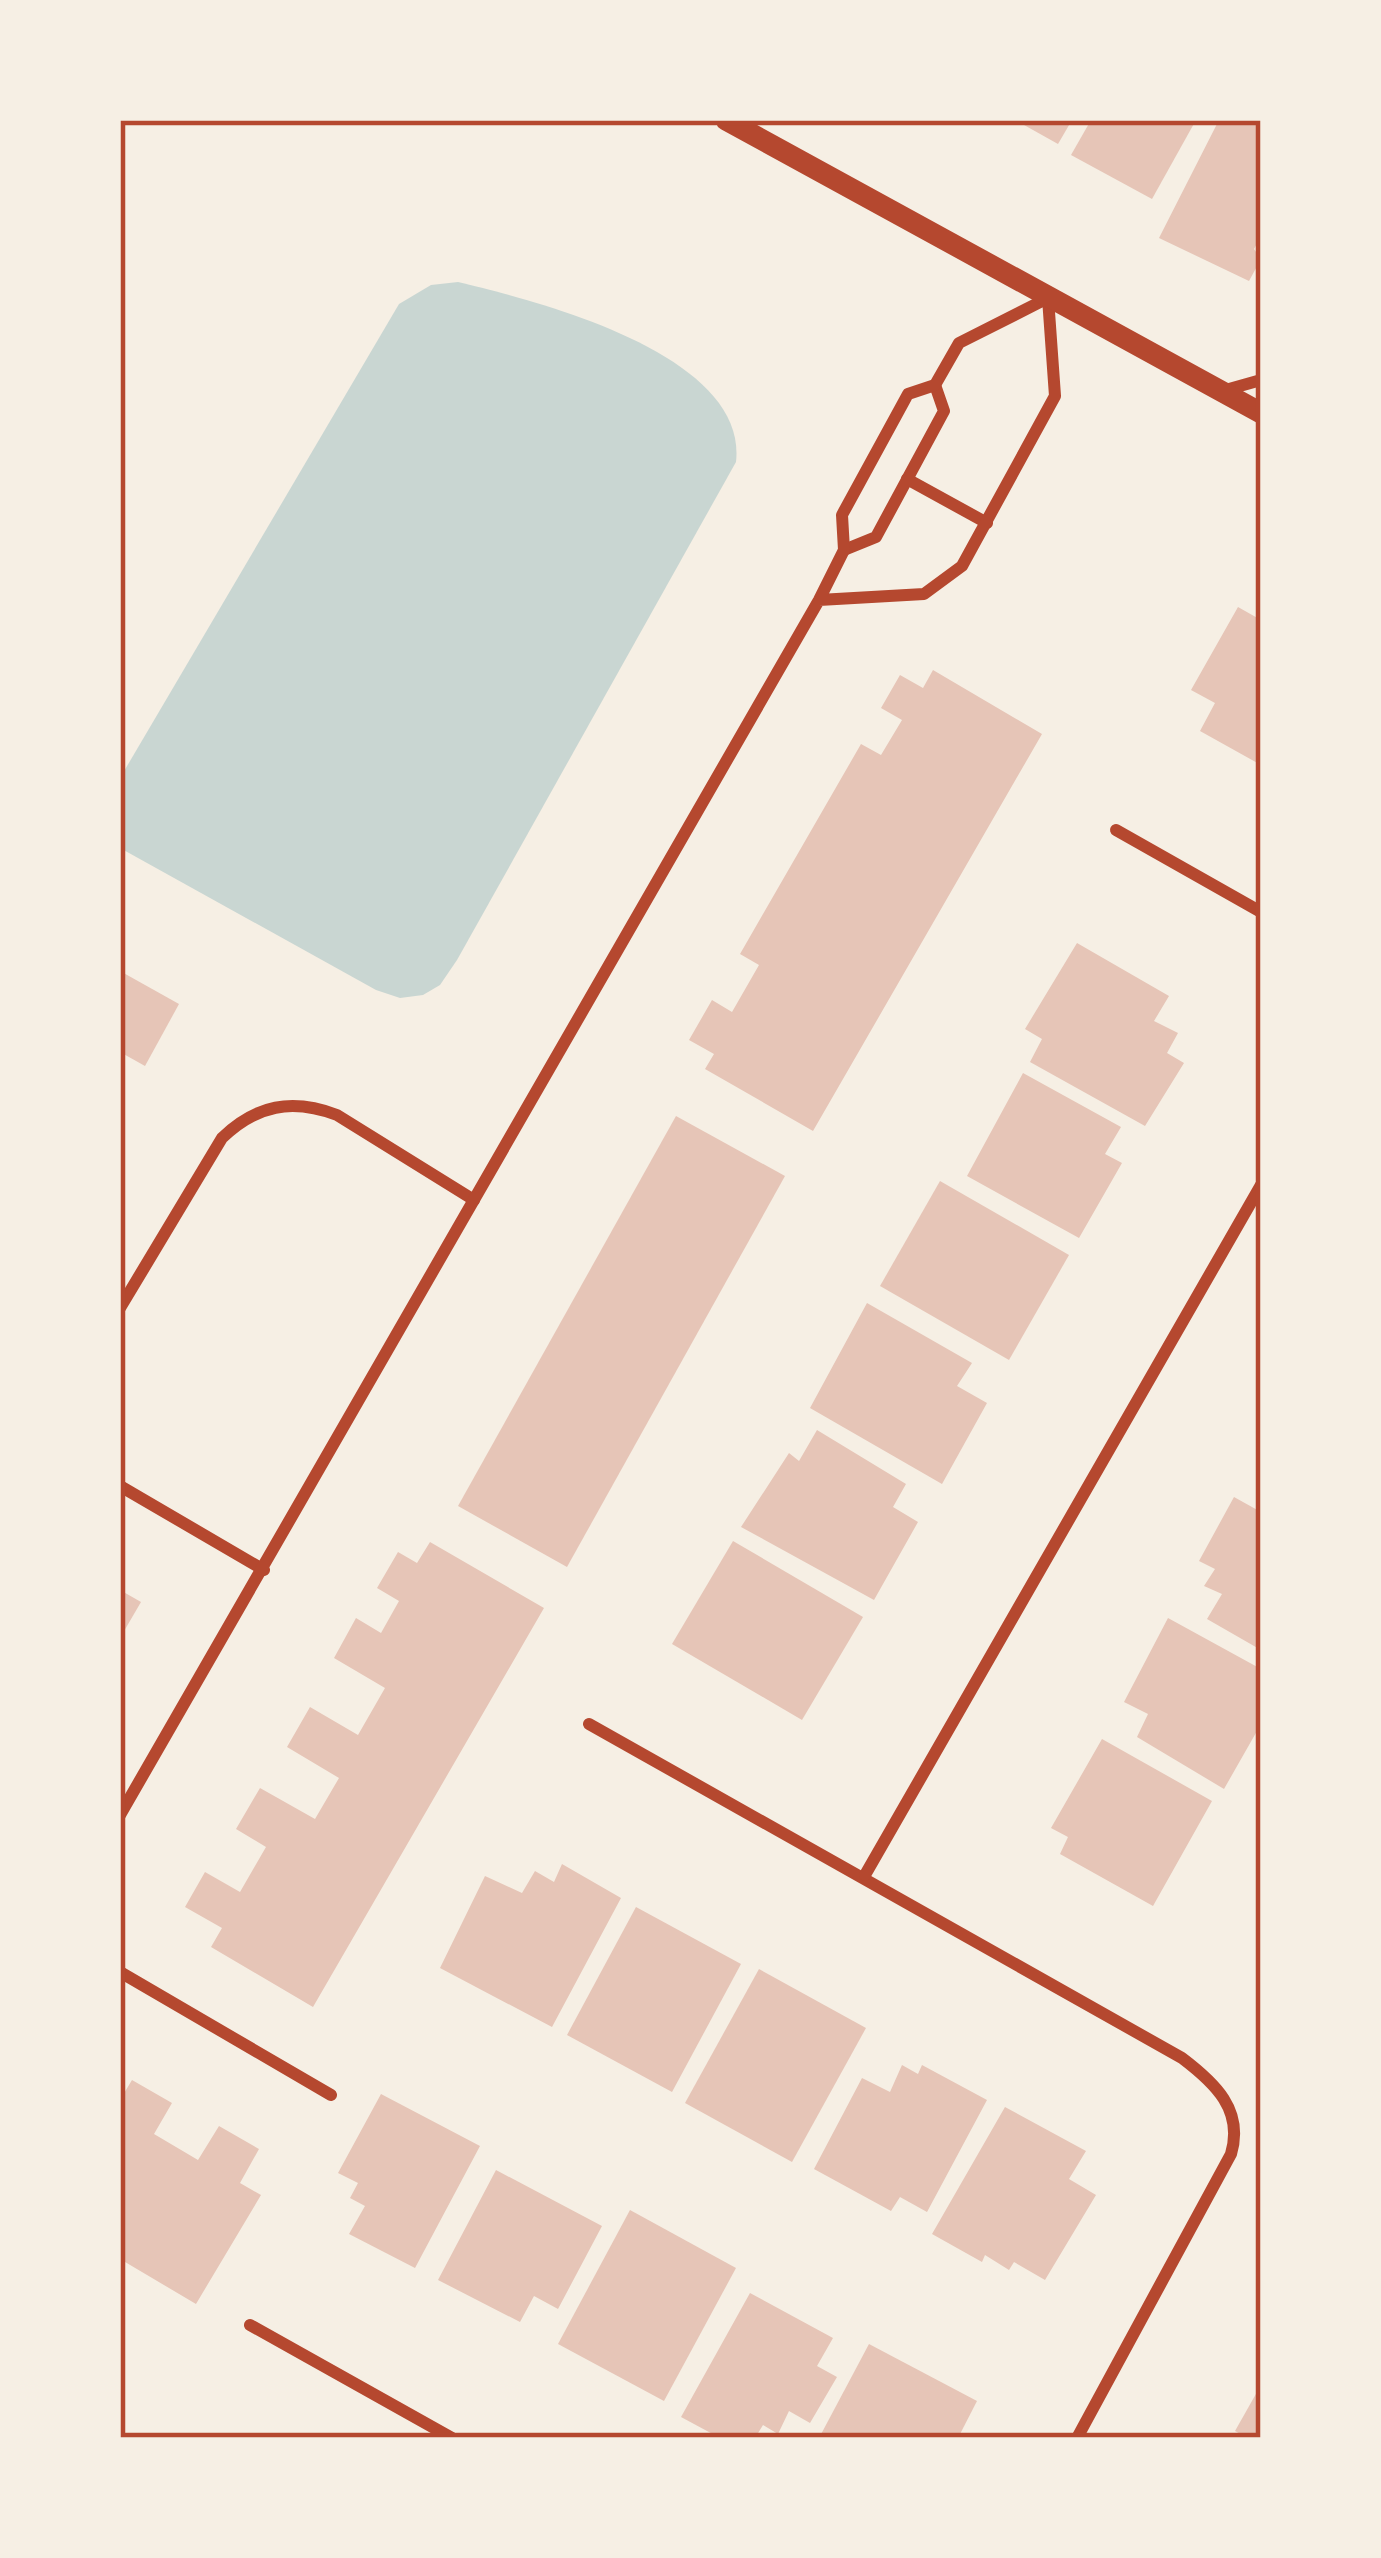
<svg xmlns="http://www.w3.org/2000/svg" width="1381" height="2558" font-family="'IBM Plex Sans',sans-serif">
  <rect width="100%" height="100%" fill="#f6efe4"/>
  <!-- water -->
  <path fill="#c9d6d2" d="M458,282c80,19 290,72 278,180l-279,498 -17,25 -17,10 -23,3 -24,-8 -256,-142v-70l279,-474 32,-19z"/>
  <!-- building -->
  <g fill="#e6c5b7">
    <polygon points="1015,120 1072,120 1058,144"/>
    <polygon points="1091,120 1196,120 1152,199 1071,155"/>
    <polygon points="1219,120 1261,120 1261,236 1254,249 1261,259 1249,281 1159,238"/>
    <polygon points="1238,607 1261,620 1261,765 1200,731 1215,703 1191,690"/>
    <polygon points="933,670 1042,734 813,1131 705,1069 714,1054 689,1040 712,1000 732,1012 759,965 740,954 861,744 881,755 902,720 881,708 900,675 923,688"/>
    <polygon points="1077,943 1169,996 1154,1021 1178,1033 1167,1053 1184,1063 1145,1126 1030,1062 1042,1039 1025,1029"/>
    <polygon points="120,971 179,1004 145,1066 120,1052"/>
    <polygon points="1023,1073 1121,1127 1105,1154 1122,1163 1079,1238 967,1176"/>
    <polygon points="676,1116 785,1176 567,1567 458,1506"/>
    <polygon points="940,1181 1069,1255 1009,1360 880,1286"/>
    <polygon points="867,1303 972,1363 957,1386 987,1403 942,1484 810,1408"/>
    <polygon points="817,1430 906,1484 893,1507 918,1522 874,1600 741,1527 789,1453 799,1461"/>
    <polygon points="1234,1497 1261,1512 1261,1650 1207,1619 1222,1594 1204,1586 1215,1569 1199,1561"/>
    <polygon points="733,1541 863,1617 802,1720 672,1644"/>
    <polygon points="430,1542 544,1608 313,2007 211,1947 222,1928 185,1907 205,1872 240,1892 266,1847 236,1829 260,1788 315,1819 339,1778 287,1747 310,1707 358,1735 385,1688 334,1658 356,1618 381,1633 399,1601 377,1588 398,1552 417,1563"/>
    <polygon points="120,1590 141,1602 120,1638"/>
    <polygon points="1168,1618 1261,1669 1261,1724 1224,1789 1137,1737 1148,1714 1124,1702"/>
    <polygon points="1102,1739 1212,1801 1153,1906 1060,1854 1068,1837 1051,1828"/>
    <polygon points="562,1864 621,1898 552,2027 440,1968 485,1876 522,1893 535,1871 554,1882"/>
    <polygon points="636,1907 741,1964 672,2092 567,2035"/>
    <polygon points="759,1969 866,2028 792,2162 685,2103"/>
    <polygon points="902,2065 918,2074 922,2065 987,2100 927,2212 900,2197 891,2211 814,2169 862,2078 890,2092"/>
    <polygon points="132,2080 172,2103 154,2134 198,2160 219,2126 259,2149 240,2183 261,2195 196,2304 120,2259 120,2100"/>
    <polygon points="381,2094 480,2146 415,2268 349,2234 365,2206 350,2198 358,2183 338,2173"/>
    <polygon points="1005,2107 1086,2151 1069,2179 1096,2195 1045,2280 1014,2262 1009,2270 985,2255 982,2262 932,2234"/>
    <polygon points="496,2170 602,2226 558,2309 534,2296 520,2322 438,2280"/>
    <polygon points="630,2210 736,2268 664,2401 558,2344"/>
    <polygon points="750,2293 833,2338 817,2366 837,2377 810,2423 789,2411 778,2434 763,2425 755,2438 720,2438 681,2417"/>
    <polygon points="869,2344 977,2401 958,2438 819,2438"/>
    <polygon points="1261,2385 1261,2438 1248,2438 1235,2431"/>
  </g>
  <g fill="none" stroke-linecap="round" stroke-linejoin="round">
    <!-- minor -->
    <g stroke="#b5482f" stroke-width="12">
      <polyline points="1222,391 1261,380"/>
      <polyline points="907,479 987,523"/>
      <polyline points="844,550 876,537 944,411 935,385"/>
      <polyline points="1116,830 1261,912"/>
      <path d="M120,1308l102,-170c34,-33 70,-40 115,-23l137,85"/>
      <polyline points="120,1486 264,1570"/>
      <path d="M589,1724l593,334c33,25 62,52 49,96l-154,284"/>
      <polyline points="120,1815 819,600 844,550 842,515 908,394 935,385 959,343 1048,298 1055,396 962,566 924,594 819,600"/>
      <polyline points="865,1875 1261,1185"/>
      <polyline points="120,1972 331,2095"/>
      <polyline points="250,2325 452,2438"/>
    </g>
    <!-- tertiary -->
    <polyline stroke="#b5482f" stroke-width="21" points="726,120 1261,413"/>
  </g>
  <!-- border -->
  <rect width="1381" height="2558" fill="none" stroke="#f6efe4" stroke-width="246"/>
  <rect x="123" y="123" width="1135" height="2312" fill="none" stroke="#b5482f" stroke-width="4.5"/>
</svg>
